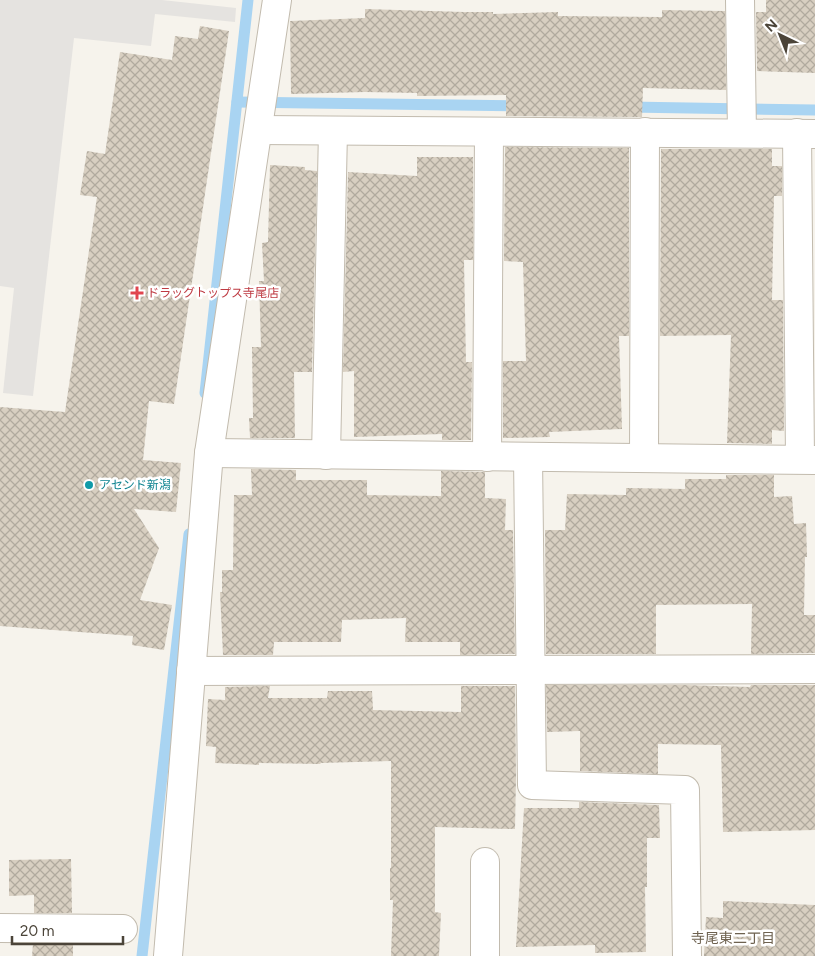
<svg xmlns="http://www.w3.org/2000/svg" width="815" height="956" font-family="Figtree,'Noto Sans JP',sans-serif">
  <defs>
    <pattern id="building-cross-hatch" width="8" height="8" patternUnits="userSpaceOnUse" patternTransform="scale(1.25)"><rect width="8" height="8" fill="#d8cfc1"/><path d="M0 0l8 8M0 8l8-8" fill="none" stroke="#b1aa9e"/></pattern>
  </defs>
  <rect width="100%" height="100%" fill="#f6f3ec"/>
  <!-- parking -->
  <polygon fill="#e5e3e0" points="0,0 162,0 236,8 235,22 155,14 151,46 74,38 33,396 3,393 14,288 0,286"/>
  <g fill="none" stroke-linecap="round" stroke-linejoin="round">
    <!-- stream -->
    <g stroke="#a9d4f2" stroke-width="11">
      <polyline points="237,102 520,106"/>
      <polyline points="629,107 815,110"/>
      <polyline points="205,393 248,0"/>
      <polyline points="142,956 189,534"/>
    </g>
  </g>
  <!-- building -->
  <g fill="url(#building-cross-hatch)">
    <polygon points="766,0 815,0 815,73 757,71 756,12 766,12"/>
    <polygon points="365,9 464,12 493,12 493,14 558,12 558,16 662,17 662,10 725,11 726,90 643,88 642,117 506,116 506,95 417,96 417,93 365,92 291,94 290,21 365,18"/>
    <polygon points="200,26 229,31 174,404 149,401 143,460 181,463 176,512 134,509 159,548 140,600 172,605 164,650 132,645 133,636 0,626 0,407 65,412 97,197 80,195 87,151 105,154 120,52 172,60 175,36 198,39"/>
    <polygon points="505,147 629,148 629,336 619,336 622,429 549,432 550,437 503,438 503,361 526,361 523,262 504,261"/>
    <polygon points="661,149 772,149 772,166 782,166 782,196 774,196 772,300 783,300 784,431 772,430 772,444 727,443 731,335 660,336"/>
    <polygon points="417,157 473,157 473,260 464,260 466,362 472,362 471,440 442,440 442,434 354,437 354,371 343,372 348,172 417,176"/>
    <polygon points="270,165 305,167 305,170 317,171 312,372 294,372 295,438 250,438 249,418 253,418 252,347 261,347 259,281 264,281 262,243 268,242"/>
    <polygon points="251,469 296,470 296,480 367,480 367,495 441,496 441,471 485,472 485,498 506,499 505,530 513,530 515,654 460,655 460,642 405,642 406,618 342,620 341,642 274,642 273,655 223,655 220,592 222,592 222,570 233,570 234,495 252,495"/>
    <polygon points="726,475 774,475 774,497 792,496 794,524 806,523 807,557 805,557 804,615 815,615 815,653 751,654 752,604 656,605 656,654 546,654 545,530 565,530 567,494 626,495 626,488 685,489 685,479 726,479"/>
    <polygon points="546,685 684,685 750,687 751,685 815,685 815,830 723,832 721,745 658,744 658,774 580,771 580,731 547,732"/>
    <polygon points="270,686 268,698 327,698 328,691 372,691 373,710 461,712 461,686 515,686 516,777 515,829 435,827 435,912 441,913 439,956 391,956 393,900 390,900 390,868 391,868 391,761 321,763 320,764 259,763 259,765 215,763 216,747 206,746 208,699 225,700 225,687"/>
    <polygon points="579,802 659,805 660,838 647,838 647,887 645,887 646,952 595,953 595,945 516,947 524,808 579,808"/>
    <polygon points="71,859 72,913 34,913 34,895 9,896 9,860"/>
    <polygon points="723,901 815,905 815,956 704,956 706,917 723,918"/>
    <polygon points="33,944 73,944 73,956 32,956"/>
  </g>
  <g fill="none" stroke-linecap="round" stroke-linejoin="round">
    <!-- street casing -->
    <g stroke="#c2bbae" stroke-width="30">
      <g id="street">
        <polyline points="740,0 742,133"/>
        <polyline points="258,130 815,134"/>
        <polyline points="797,133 800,459"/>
        <polyline points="209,453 815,460"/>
        <polyline points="326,455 333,131"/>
        <polyline points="487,457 489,132"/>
        <polyline points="528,457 532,785 685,790 687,956"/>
        <polyline points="644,458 645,132"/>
        <polyline points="191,671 815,669"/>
        <polyline points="0,928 123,929"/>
        <polyline points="168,956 209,453 277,0"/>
        <polyline points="485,956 485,862"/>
      </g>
    </g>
    <!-- street -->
    <use href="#street" stroke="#fff" stroke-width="28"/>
  </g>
  <!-- markers -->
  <path fill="#e0444e" stroke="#fff" stroke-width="2" d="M134.5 285.5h5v5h5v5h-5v5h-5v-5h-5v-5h5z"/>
  <circle fill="#0f9aa8" stroke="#fff" stroke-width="2" cx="89" cy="485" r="5"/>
  <g text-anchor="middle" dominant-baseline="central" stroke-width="5" stroke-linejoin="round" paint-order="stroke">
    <!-- health labels -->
    <g font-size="12" fill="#be3a42" stroke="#fff" text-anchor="start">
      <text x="147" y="293">ドラッグトップス寺尾店</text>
    </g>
    <!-- culture labels -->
    <g font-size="12" fill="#0d838f" stroke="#fff" text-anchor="start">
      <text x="99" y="485">アセンド新潟</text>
    </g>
    <!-- neighbourhood labels -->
    <g font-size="14" fill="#6e6250" stroke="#fff">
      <text x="733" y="938">寺尾東二丁目</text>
    </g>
  </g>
  <!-- north arrow -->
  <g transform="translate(780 35) rotate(317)" stroke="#ffffff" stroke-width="4" paint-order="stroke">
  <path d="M0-4L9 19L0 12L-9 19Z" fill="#4b4439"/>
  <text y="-8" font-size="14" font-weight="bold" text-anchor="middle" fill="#4b4439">N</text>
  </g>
  <!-- scale -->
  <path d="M12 936v8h111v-8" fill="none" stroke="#4b4439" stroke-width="2.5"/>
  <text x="20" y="936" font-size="15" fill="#4b4439" stroke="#ffffff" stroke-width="4" paint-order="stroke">20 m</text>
</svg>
